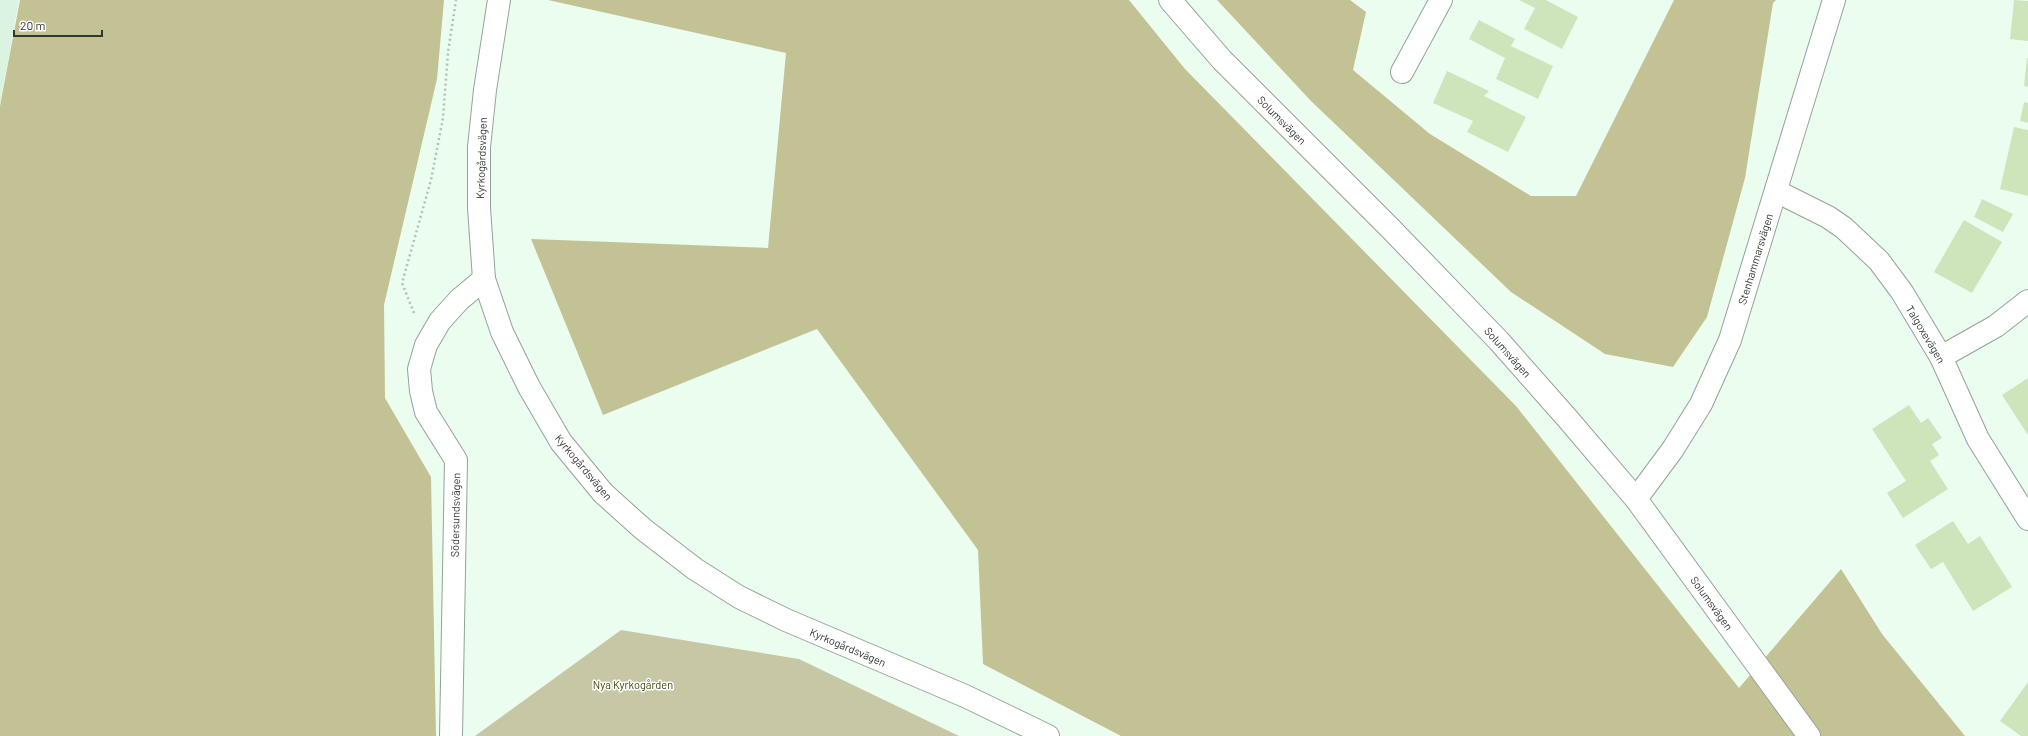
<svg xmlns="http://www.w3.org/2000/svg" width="2028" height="736" font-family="Barlow,sans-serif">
  <rect width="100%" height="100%" fill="#ebfdef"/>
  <!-- built -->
  <polygon fill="#dbf3e1" points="0,0 19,0 0,104"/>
  <!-- green -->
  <polygon fill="#c7c7a6" points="621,630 799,659 959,736 475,736"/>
  <!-- forest -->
  <g fill="#c2c295">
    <polygon points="20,0 444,0 437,79 384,305 385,398 431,477 436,736 0,736 0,106"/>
    <polygon points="548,0 1129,0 1185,69 1516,406 1739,688 1841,569 1882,634 1965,736 1121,736 983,664 978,550 817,329 603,415 531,239 768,248 786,53"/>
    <polygon points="1217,0 1350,0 1366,12 1353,70 1430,134 1531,196 1576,196 1674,0 1776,0 1773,3 1745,178 1707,317 1673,367 1605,354 1511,292 1311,101"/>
  </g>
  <!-- building -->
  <g fill="#cee5bb">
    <polygon points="1519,0 1546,0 1578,17 1562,49 1524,29 1535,8"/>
    <polygon points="2014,0 2028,1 2028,41 2010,39"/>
    <polygon points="1479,20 1515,39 1511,46 1553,66 1538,99 1496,79 1505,58 1469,39"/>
    <polygon points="2027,58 2028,58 2028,87 2024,86"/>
    <polygon points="1447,71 1489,91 1484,96 1526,117 1508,152 1467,132 1473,121 1433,103"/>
    <polygon points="2024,102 2028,103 2028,123 2020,121"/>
    <polygon points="2014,127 2028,130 2028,196 2000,189"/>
    <polygon points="1982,199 2013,214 2003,232 1974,217"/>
    <polygon points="1964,220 2002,242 1972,293 1934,272"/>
    <polygon points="2028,378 2028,435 2002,395"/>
    <polygon points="1909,405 1921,423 1928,418 1942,438 1932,444 1939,455 1930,461 1948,489 1903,518 1887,493 1906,481 1872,429"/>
    <polygon points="1953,521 1968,544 1980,536 2012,587 1973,611 1943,562 1931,569 1915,545"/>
    <polygon points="2028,682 2028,736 2021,736 2000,721"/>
  </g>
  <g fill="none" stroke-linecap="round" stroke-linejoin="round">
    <!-- minor casing -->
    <g stroke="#93a397" stroke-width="24">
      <g id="minor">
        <polyline points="499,0 485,90 479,147 479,208 484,279 502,332 529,387 561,442 603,493 643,529 695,569 739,597 786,620 965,696 1048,736"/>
        <polyline points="1402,72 1441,0"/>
        <polyline points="1776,191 1828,217 1844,228 1879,261 1902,292 1941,357 1978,439 2028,519"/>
        <polyline points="1941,357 1996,326 2028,301"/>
        <polyline points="1636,499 1673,449 1701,404 1730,340 1834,0"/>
        <polyline points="451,736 456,460 426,412 421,391 419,369 426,345 440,321 459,300 484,279"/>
      </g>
    </g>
    <!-- secondary casing -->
    <g stroke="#93a397" stroke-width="24">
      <polyline id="secondary" points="1170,0 1222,60 1391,229 1499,341 1567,418 1636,499 1809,736"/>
    </g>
    <!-- path -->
    <polyline stroke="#b1bfb4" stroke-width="2.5" stroke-dasharray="2 3" stroke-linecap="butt" points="414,313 402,283 431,180 443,118 448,52 456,0"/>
    <!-- minor -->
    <use href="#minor" stroke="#fff" stroke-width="22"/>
    <!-- secondary -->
    <use href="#secondary" stroke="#fff" stroke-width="22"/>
  </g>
  <g text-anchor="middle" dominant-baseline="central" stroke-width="3" stroke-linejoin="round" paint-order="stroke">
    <!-- street labels -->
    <g font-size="11" fill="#303732" stroke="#fff">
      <text transform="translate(1282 120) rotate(45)">Solumsvägen</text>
      <text transform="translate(481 158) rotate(-88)">Kyrkogårdsvägen</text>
      <text transform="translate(1755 259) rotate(-73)">Stenhammarsvägen</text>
      <text transform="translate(1926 334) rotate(59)">Talgoxevägen</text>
      <text transform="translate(1508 352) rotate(48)">Solumsvägen</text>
      <text transform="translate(584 467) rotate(50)">Kyrkogårdsvägen</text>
      <text transform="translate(455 515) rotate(-89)">Södersundsvägen</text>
      <text transform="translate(1712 603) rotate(54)">Solumsvägen</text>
      <text transform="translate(848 647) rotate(23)">Kyrkogårdsvägen</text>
    </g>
    <!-- park labels -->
    <g font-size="11" fill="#44430c" stroke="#fff">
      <text x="633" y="684">Nya Kyrkogården</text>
    </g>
  </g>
  <!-- scale -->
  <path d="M14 30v6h88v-6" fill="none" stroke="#303732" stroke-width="2"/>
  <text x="20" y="30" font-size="12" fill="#303732" stroke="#ffffff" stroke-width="3" paint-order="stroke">20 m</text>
</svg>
